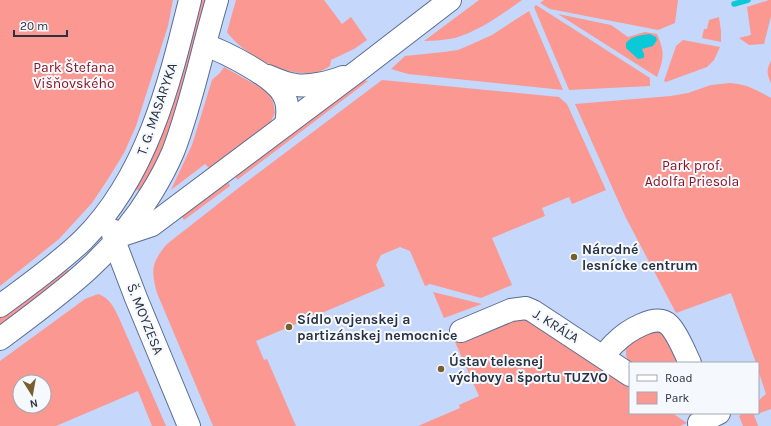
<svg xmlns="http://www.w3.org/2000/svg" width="771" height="426" font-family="Karla,sans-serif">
  <rect width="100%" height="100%" fill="#c5d7fa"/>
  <!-- green -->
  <g fill="#fb9892" fill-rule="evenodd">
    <polygon points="0,0 173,0 168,26 136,126 124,153 108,179 92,203 59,239 0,286"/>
    <polygon points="201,0 208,0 198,41 163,149 141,191 139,191 136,189 137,186 191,39"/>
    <path d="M236,0h88l18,24 9,-7 16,23 -13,9 -23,11 -1,6c-30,21 -85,-9 -103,-34z"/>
    <path d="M479,0h43c-21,15 -43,31 -67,38 -10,2 -21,3 -31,3z"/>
    <polygon points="544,0 678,0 675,23 658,30 550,9 540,3"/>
    <polygon points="769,0 771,0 771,16 764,44 749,45 739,38 751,35 747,7"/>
    <polygon points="536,5 650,78 650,86 569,90 534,7"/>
    <polygon points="529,11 563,90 408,74 391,69 405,56 444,52 458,50 472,44 492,35"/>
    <path d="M558,14l53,11 17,12 17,-5 12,2c8,19 7,24 0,43z"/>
    <polygon points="719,17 721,31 721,42 702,38 704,29 707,29 709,20"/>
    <polygon points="683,40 720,47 714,60 707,67 666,82 664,81 676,46"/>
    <path d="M771,61v22c-4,-8 -5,-13 0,-22z"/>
    <path d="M224,67l41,23 8,11 2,12 -5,10 -59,44 -2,1 -4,-4 -34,26 21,-45 20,-65c5,-5 9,-7 12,-13z"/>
    <polygon points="363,80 368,81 237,180 235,174"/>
    <path d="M382,80l177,17 8,7 39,86 -34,14 -3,-7 -27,11 3,8 -53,22 20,47 -31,13 -51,-14 -5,2 -15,-35 -10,-4 -19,8 -5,10 9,21 -129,55 8,19 3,-1 29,67h-83l-56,-133c-6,-23 -6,-30 10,-49l74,-58z"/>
    <path d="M730,83c16,1 27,7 41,15v311l-17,6 4,11h-15l-4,-10 4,-3h15v-12l8,-7 -8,-24v-7h-2l-25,-70 -55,20 -51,-97 -50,-112 96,-8 17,-3 23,-8z"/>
    <polygon points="227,180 230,186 184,220 181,215"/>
    <polygon points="66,269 69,271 68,275 0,325 0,318"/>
    <polygon points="433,292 482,304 444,318"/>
    <path d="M98,294c12,4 16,14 21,24l47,108h-14l-14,-35 -82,35h-56v-65l85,-62zM20,382h24v24h-24z"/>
    <polygon points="522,315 630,384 630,413 672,413 687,423 680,426 418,426 460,408 459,405 479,396 455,342 485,328"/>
    <polygon points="643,332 661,332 683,363 629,363 626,355 626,346"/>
  </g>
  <!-- water -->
  <path fill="#0bc9d6" d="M650,34l6,3 1,3 -4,6 -11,3 2,5v4l-6,1 -12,-11v-5c5,-7 16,-8 24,-9z"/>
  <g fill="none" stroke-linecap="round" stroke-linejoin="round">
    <!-- stream -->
    <polyline stroke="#0bc9d6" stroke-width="5.5" points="734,4 748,0"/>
    <!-- minor casing -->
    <g stroke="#596d93" stroke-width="24">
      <g id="minor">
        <path d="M205,45c20,7 68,31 78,49 6,10 5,20 3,30"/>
        <path d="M268,76c9,4 18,8 28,9 13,2 35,-3 47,-8"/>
        <polyline points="112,230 115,243 136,298 189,426"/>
        <polyline points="122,235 152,225 359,70 450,0"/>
        <path d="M0,306c28,-21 57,-41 83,-66 64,-64 86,-155 107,-240"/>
        <polyline points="461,331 511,310 526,308 533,311 630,375"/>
        <path d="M0,339c60,-45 112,-81 152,-147 8,-13 15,-26 21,-40 19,-49 29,-102 44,-152"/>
        <path d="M604,356c4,-5 7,-10 12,-14 10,-10 40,-30 53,-17 9,9 15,26 21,38"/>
        <polyline points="699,423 719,413"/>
      </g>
    </g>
    <!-- minor -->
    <use href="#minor" stroke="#fff" stroke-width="22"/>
  </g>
  <!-- markers -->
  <g fill="#765e2e" stroke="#f5f8fc" stroke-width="1.5">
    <circle cx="574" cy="257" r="4"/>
    <circle cx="289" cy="327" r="4"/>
    <circle cx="441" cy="369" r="4"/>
  </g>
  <g text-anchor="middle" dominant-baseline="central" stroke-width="4" stroke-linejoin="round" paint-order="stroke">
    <!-- park labels -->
    <g font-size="14" fill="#8b131e" stroke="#f5f8fc">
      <text x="74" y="67">Park Štefana<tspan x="74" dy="16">Višňovského</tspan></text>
      <text x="692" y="165">Park prof.<tspan x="692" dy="16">Adolfa Priesola</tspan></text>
    </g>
    <!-- street labels -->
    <g font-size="14" fill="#293242" stroke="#f5f8fc">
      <text transform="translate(157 109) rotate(-71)">T. G. MASARYKA</text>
      <text transform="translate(145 319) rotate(68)">Š. MOYZESA</text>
      <text transform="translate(556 326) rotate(32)">J. KRÁĽA</text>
    </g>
    <!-- poi labels -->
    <g font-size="14" font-weight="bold" fill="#293242" stroke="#f5f8fc" text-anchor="start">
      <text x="582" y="249">Národné<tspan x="582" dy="16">lesnícke centrum</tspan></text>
      <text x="297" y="319">Sídlo vojenskej a<tspan x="297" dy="16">partizánskej nemocnice</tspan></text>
      <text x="449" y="361">Ústav telesnej<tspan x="449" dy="16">výchovy a športu TUZVO</tspan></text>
    </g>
  </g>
  <!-- legend -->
  <rect x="629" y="362" width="130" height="52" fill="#f5f8fc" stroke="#a3a9b2"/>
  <rect x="637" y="375" width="20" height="6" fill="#ffffff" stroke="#a3a9b2"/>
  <text x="665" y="382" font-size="12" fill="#293242">Road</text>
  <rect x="637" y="392" width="20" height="12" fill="#fb9892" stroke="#a3a9b2"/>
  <text x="665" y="402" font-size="12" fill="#293242">Park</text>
  <!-- north arrow -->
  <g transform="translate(32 394) rotate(169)"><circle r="19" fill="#f5f8fc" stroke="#a3a9b2"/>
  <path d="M0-3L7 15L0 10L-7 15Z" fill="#765e2e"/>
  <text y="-6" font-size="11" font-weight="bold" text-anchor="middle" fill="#293242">N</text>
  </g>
  <!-- scale -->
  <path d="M14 30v6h53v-6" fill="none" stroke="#293242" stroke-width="2"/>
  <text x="20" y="30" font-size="12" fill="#293242" stroke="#f5f8fc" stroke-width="3" paint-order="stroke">20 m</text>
</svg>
